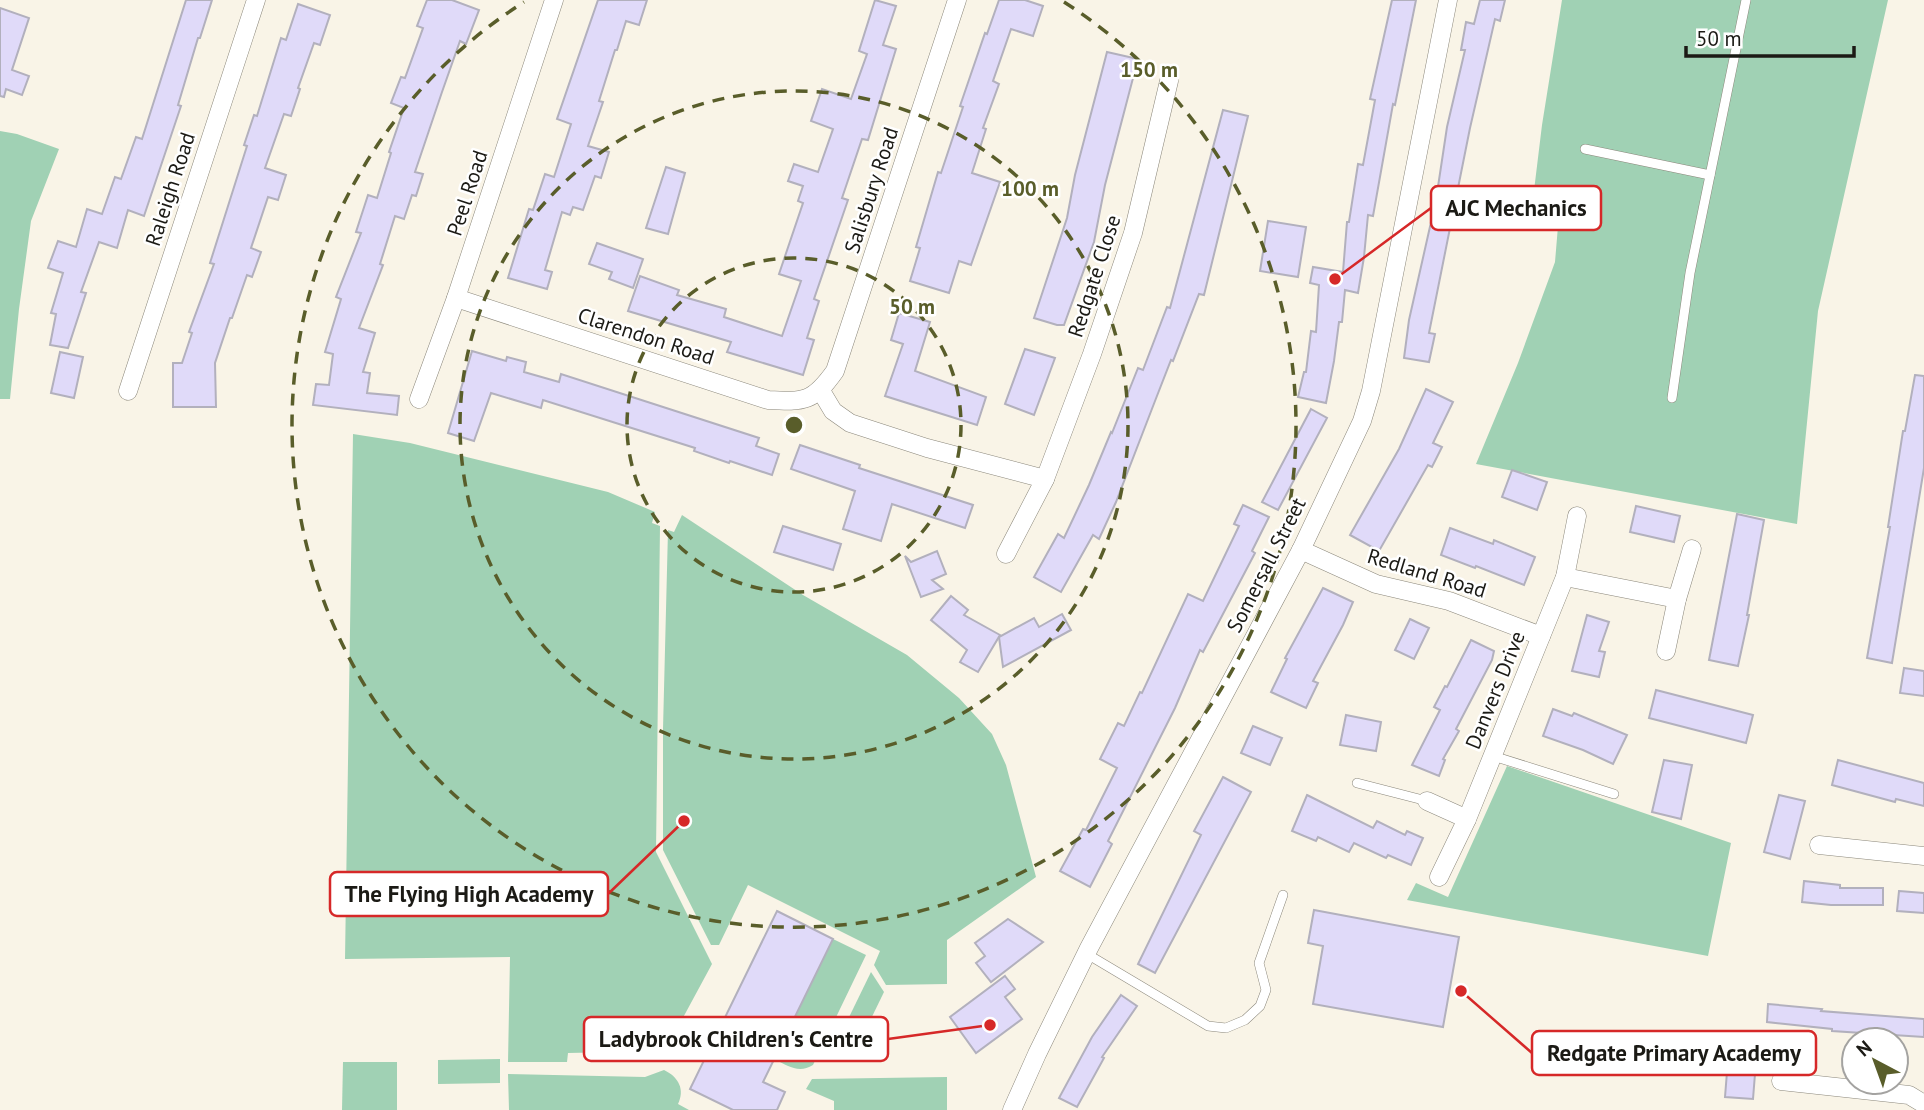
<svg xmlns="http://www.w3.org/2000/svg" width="1924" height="1110" font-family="'PT Sans',sans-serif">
  <rect width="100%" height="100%" fill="#f9f4e7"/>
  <!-- green -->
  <g fill="#a0d1b4">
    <polygon points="1562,0 1888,0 1818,311 1797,524 1476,464 1518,363 1555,262 1558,226 1532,207 1542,125"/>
    <polygon points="0,131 17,134 59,149 31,221 19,309 10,399 0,399"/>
    <polygon points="353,434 410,443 608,492 655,512 652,523 660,526 656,852 712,964 665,1051 568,1053 567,1062 508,1062 510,957 345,959"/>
    <polygon points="682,515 803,595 907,655 959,698 992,734 1006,765 1036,877 947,940 947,984 886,985 874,965 880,951 748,885 719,945 711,945 663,850 663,729 668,530 674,532"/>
    <polygon points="1507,766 1731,843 1708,956 1407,900 1416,883 1448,897"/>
    <path d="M833,939l33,16 -53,110c-14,9 -25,1 -39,-6z"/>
    <polygon points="871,972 884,992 850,1062 837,1057 835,1046"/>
    <polygon points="500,1059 500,1083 438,1084 438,1060"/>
    <polygon points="343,1062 397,1062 397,1110 342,1110"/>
    <path d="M664,1070c15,7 21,20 14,34l11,6h-180l-1,-36 137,3z"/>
    <polygon points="947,1077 947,1110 834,1110 834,1101 806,1089 812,1079"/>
  </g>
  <!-- building -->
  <g fill="#e0daf9" stroke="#b2b0bd" stroke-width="2">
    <polygon points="186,0 212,0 200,38 198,38 178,105 181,106 144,216 128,210 117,248 99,242 81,292 86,293 68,348 50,345 56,314 51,313 63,273 48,268 58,241 76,247 87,209 102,214 115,177 121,179 136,137 142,139"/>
    <polygon points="427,0 452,0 479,10 466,44 460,41 442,92 415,172 423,174 416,196 412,195 404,219 395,216 380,264 383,265 359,328 375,333 363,372 370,373 367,393 399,396 397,415 313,405 316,384 329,385 333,354 325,352 341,299 336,297 361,233 356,232 368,195 377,198 391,153 389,152 404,108 391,103 401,77 405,78 423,28 417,26"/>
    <polygon points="598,0 647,0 639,25 626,21 617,50 615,50 599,101 603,102 588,146 609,152 601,178 595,176 583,210 573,207 570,215 562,212 545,270 552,272 547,289 508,278 529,209 533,210 545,174 554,177 571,124 557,119"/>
    <polygon points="875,0 896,6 883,45 896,49 868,140 862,139 842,198 848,200 814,299 819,301 807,338 814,340 803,375 727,352 731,342 628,311 640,276 679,290 677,295 726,309 724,317 782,336 801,281 779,274 803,203 798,201 803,186 788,181 794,164 818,172 833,129 811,121 822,89 851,99 867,54 859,51"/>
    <polygon points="999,0 1025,0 1043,6 1033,36 1011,29 993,81 999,84 983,128 986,129 972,173 1000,182 971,265 959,261 949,293 910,281 920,248 916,247 938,172 941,173 963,107 960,106 985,33 987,34"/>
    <polygon points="1392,0 1416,0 1395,105 1393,104 1373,216 1368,215 1364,257 1358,293 1345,290 1342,322 1339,322 1334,361 1326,403 1298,397 1304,372 1306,372 1311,331 1316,332 1319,285 1310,283 1313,267 1343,272 1347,222 1349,222 1358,164 1363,165 1375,100 1370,99"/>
    <polygon points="1480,0 1505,0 1500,21 1495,19 1470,128 1429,333 1435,334 1429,362 1404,358 1409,320 1436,200 1447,127 1465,50 1461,50 1466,22 1474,24"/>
    <polygon points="298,4 330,15 320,45 314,43 298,88 300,89 291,116 284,114 265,168 286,175 278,200 268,197 251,248 261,252 252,277 247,275 232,318 230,318 215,363 216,407 173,407 173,363 182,363 192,333 189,332 214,264 210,263 247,146 244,145 254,115 257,116 281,38 286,40"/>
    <polygon points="0,8 29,18 12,70 29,76 22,95 6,89 4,97 0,96"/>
    <polygon points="1107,52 1138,59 1105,185 1094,242 1064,325 1057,325 1034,318 1067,218 1075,175"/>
    <polygon points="1223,110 1248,116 1204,295 1199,294 1173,361 1171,360 1155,401 1116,502 1099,539 1093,535 1061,592 1034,577 1058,534 1064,538 1089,485 1111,432 1112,433 1138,368 1143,370 1167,307 1170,308"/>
    <polygon points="666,167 685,173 668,234 646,228"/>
    <polygon points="1268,221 1306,227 1298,277 1260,271"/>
    <polygon points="597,243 643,259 633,288 609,279 612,272 589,264"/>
    <polygon points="899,313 930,322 915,371 986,397 977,425 885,396 903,344 891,340"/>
    <polygon points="1025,349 1055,358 1034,415 1005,404"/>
    <polygon points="472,351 506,361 507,357 526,362 524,372 559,382 561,374 759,438 756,446 779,454 772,475 730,461 729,463 694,451 695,448 543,400 541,408 491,393 474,441 448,433"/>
    <polygon points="60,352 83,357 74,398 51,393"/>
    <polygon points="1915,375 1924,376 1924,468 1892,663 1867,658 1890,527 1888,527 1903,431 1905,431"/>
    <polygon points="1426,389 1453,402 1433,443 1442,447 1432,467 1428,465 1379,551 1350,535 1399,449"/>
    <polygon points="1311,409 1327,418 1278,510 1262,502"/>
    <polygon points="800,445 860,465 859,468 973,505 965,528 892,504 881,541 843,529 855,491 791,469"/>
    <polygon points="1512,470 1547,482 1537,510 1502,497"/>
    <polygon points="1243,505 1269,517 1252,551 1255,553 1203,652 1200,650 1175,708 1108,841 1112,844 1090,887 1060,871 1083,829 1086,830 1117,768 1100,759 1118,723 1124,726 1140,692 1142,693 1188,594 1203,601 1239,526 1234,524"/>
    <polygon points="1636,506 1680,516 1674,542 1630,532"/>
    <polygon points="1737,514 1764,520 1747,615 1749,615 1738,666 1709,660"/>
    <polygon points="783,526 841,544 833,570 774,552"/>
    <polygon points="1450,528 1493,544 1494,540 1535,557 1524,585 1476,566 1475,568 1441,555"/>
    <polygon points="937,551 946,574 932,580 943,589 921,597 905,556 911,562"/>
    <polygon points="1323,588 1353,602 1343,625 1313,681 1318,683 1306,708 1271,692 1287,659 1285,658"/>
    <polygon points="951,596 968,610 964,615 1000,635 978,672 960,662 967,650 931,620"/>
    <polygon points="1062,614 1071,630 1003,667 999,637 1034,618 1039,627"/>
    <polygon points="1587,615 1609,622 1599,651 1605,652 1599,677 1572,671"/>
    <polygon points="1410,619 1429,628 1414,659 1395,650"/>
    <polygon points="1471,640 1494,651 1492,660 1456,729 1459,731 1443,759 1445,760 1439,776 1412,765 1440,710 1434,707 1445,686 1447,687"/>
    <polygon points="1904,668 1924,671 1924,696 1900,693"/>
    <polygon points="1656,690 1753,715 1746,743 1649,718"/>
    <polygon points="1553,709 1572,716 1574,713 1627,735 1613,764 1583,750 1543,736"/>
    <polygon points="1346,715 1381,722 1376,751 1340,745"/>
    <polygon points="1253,726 1282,738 1270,765 1241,753"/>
    <polygon points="1664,760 1692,765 1681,819 1652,812"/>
    <polygon points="1838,760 1924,783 1924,806 1896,799 1895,802 1832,785"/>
    <polygon points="1223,777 1251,792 1155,973 1138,964 1201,835 1194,831"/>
    <polygon points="1307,795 1373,828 1377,821 1405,835 1407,831 1423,838 1411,865 1388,855 1386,858 1354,843 1349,852 1318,837 1316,841 1292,831"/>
    <polygon points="1779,795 1805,801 1790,859 1764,852"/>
    <polygon points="1804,881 1840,885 1840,888 1883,888 1883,905 1831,905 1802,902"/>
    <polygon points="1899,891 1924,893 1924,913 1897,911"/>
    <polygon points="1314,910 1459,937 1443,1027 1313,1004 1323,946 1308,943"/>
    <polygon points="777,911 833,939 763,1082 785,1092 777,1110 733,1110 690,1089"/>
    <polygon points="1008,919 1043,942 991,982 976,963 985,956 975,943"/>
    <polygon points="1005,976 1015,989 1005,997 1022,1019 976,1053 950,1017"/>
    <polygon points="1121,995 1137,1006 1102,1057 1104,1058 1077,1107 1059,1098 1092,1037"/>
    <polygon points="1768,1004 1822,1009 1821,1011 1924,1019 1924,1037 1832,1031 1832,1029 1767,1022"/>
    <polygon points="1730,1034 1758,1036 1753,1099 1725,1097"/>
  </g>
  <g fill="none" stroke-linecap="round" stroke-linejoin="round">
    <!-- lane casing -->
    <g stroke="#8b877b" stroke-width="10">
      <g id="lane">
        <polyline points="1585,149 1710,175"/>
        <polyline points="1672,398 1690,273 1746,0"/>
        <polyline points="1493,756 1614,794"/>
        <polyline points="1357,783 1427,801"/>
        <polyline points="1087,954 1208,1026 1226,1028 1245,1020 1260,1006 1266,990 1259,963 1283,895"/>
      </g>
    </g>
    <!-- street casing -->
    <g stroke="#8b877b" stroke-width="19">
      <g id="street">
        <path d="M456,298l312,102c37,2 45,2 67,-29l122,-371"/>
        <polyline points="128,391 256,0"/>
        <polyline points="821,391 833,411 850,423 927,448 1045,479"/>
        <polyline points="419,399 456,298 554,0"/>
        <polyline points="1301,550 1376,584 1449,601 1541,636"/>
        <polyline points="1006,554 1045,479 1092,354 1133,233 1169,81"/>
        <polyline points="1565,577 1677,599"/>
        <polyline points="1666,651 1677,599 1692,549"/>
        <polyline points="1427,801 1467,819"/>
        <polyline points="1819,845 1924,856"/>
        <polyline points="1439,877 1467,819 1565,577 1577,516"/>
        <polyline points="1781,1081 1909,1095 1924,1104"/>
        <polyline points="1012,1110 1037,1054 1089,948 1301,550 1362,421 1371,391 1448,0"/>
      </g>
    </g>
    <!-- lane -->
    <use href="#lane" stroke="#fff" stroke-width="9"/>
    <!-- street -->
    <use href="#street" stroke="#fff" stroke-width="18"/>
  </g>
  <!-- distance rings -->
  <g fill="none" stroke="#595d2a" stroke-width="3.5" stroke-dasharray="12 9">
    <circle cx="794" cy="425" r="167"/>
    <circle cx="794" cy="425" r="334"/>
    <path d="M1064 2A502 502 0 1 1 524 2"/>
  </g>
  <g text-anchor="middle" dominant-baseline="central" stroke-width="5" stroke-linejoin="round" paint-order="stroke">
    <!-- street labels -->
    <g font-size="21" fill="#1b1a15" stroke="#fff">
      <text transform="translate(170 189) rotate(-72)">Raleigh Road</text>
      <text transform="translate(871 190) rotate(-72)">Salisbury Road</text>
      <text transform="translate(467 193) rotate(-72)">Peel Road</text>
      <text transform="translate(1094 276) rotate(-72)">Redgate Close</text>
      <text transform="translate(646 336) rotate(18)">Clarendon Road</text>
      <text transform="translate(1266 565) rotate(-63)">Somersall Street</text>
      <text transform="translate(1427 573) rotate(17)">Redland Road</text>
      <text transform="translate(1495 690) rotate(-68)">Danvers Drive</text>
    </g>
  </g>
  <circle cx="794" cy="425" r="10" fill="#595d2a" stroke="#fff" stroke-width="3.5"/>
  <g font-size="21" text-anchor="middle" font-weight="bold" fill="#595d2a" stroke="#fff" stroke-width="5" stroke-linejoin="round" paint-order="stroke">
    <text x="1149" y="77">150 m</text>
    <text x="1030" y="196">100 m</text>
    <text x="912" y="314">50 m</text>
  </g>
  <!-- callouts -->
  <path fill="none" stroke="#d62828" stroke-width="2.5" d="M1335 279L1431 208M684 821L608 894M990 1025L888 1039M1461 991L1532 1053"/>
  <g fill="#d62828" stroke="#fff" stroke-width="2.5">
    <circle cx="1335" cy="279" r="7"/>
    <circle cx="684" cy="821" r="7"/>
    <circle cx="990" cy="1025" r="7"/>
    <circle cx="1461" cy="991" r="7"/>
  </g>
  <g fill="#fff" stroke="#d62828" stroke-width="2.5">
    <rect x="1431" y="186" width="170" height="44" rx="7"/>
    <rect x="330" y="872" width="278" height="44" rx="7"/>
    <rect x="584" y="1017" width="304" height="44" rx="7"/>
    <rect x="1532" y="1031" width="284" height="44" rx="7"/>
  </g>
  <g font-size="23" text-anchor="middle" font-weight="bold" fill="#1b1a15">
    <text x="1516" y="216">AJC Mechanics</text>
    <text x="469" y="902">The Flying High Academy</text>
    <text x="736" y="1047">Ladybrook Children's Centre</text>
    <text x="1674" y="1061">Redgate Primary Academy</text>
  </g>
  <!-- north arrow -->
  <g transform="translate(1875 1061) rotate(319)"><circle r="33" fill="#ffffff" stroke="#a4a3a1" stroke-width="2"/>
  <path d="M0-5L12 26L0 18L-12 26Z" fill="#595d2a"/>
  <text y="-10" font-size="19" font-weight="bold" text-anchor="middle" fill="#1b1a15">N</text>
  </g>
  <!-- scale -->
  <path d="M1686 46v10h168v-10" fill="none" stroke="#1b1a15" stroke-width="3.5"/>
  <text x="1696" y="46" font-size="21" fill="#1b1a15" stroke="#ffffff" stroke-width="5" paint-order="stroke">50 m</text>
</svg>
